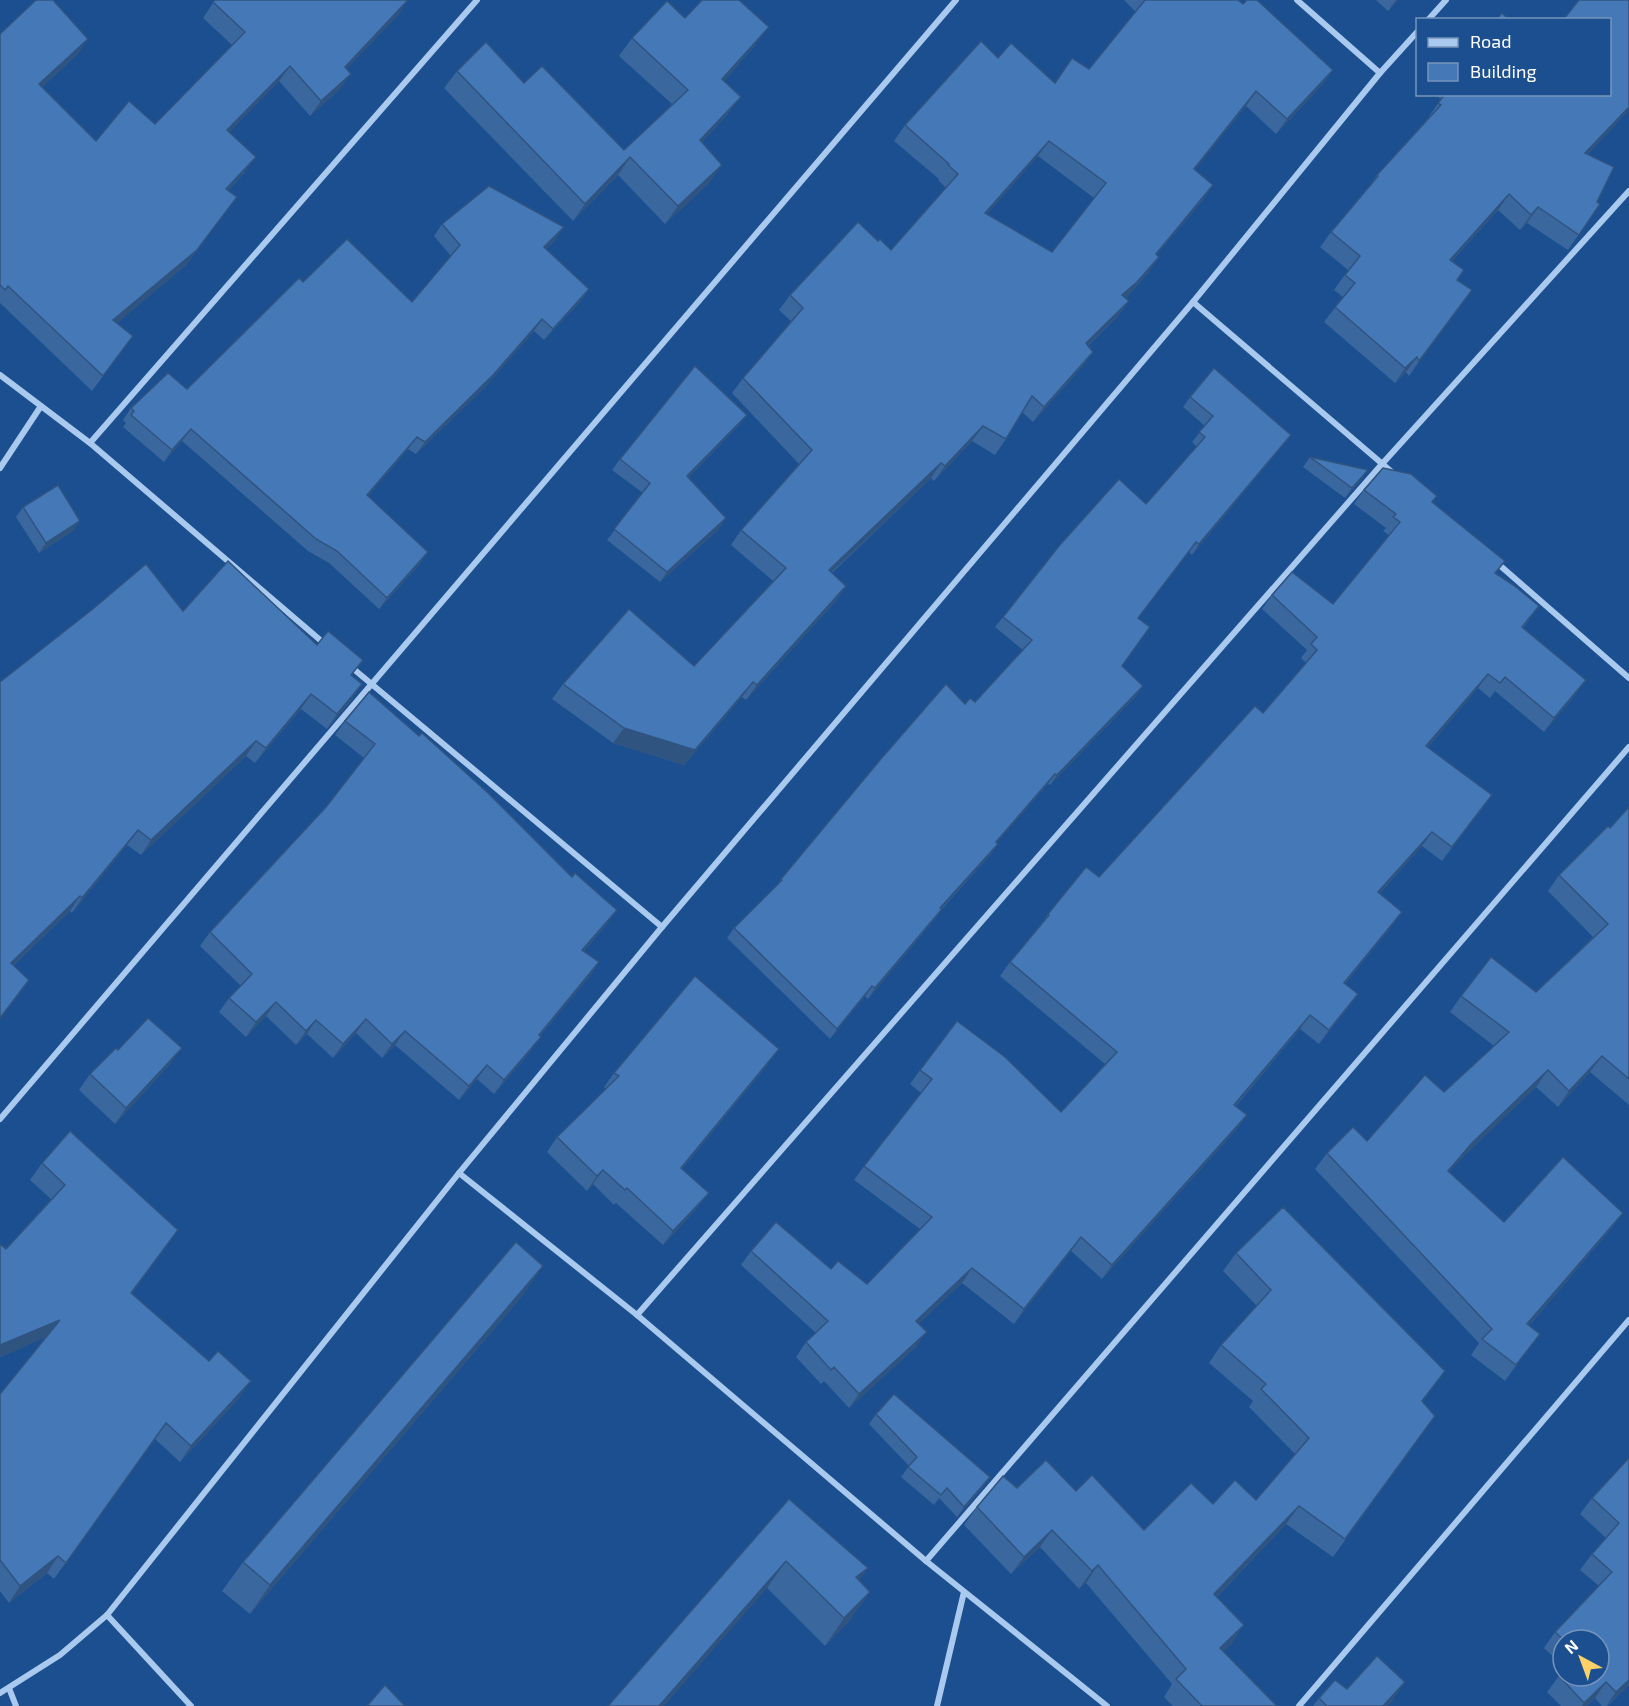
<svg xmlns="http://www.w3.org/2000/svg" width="1629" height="1706" font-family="'Exo 2',sans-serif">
  <rect width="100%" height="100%" fill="#1b4f8f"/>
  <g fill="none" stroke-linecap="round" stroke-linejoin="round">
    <!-- minor -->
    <g stroke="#a9c9ee" stroke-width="6">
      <polyline points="1297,0 1380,73"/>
      <polyline points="1428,20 1446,0"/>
      <polyline points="1193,302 1393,473"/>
      <polyline points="0,375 90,443 326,645"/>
      <polyline points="90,443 477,0"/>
      <polyline points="0,468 41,406"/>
      <polyline points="1496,562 1629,678"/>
      <polyline points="350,666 662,927"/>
      <polyline points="0,1119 956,0"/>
      <polyline points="459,1173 637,1315 926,1561 1107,1706"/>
      <polyline points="637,1315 1382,464 1629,191"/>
      <polyline points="926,1561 1629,747"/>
      <polyline points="107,1615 191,1706"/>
      <polyline points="9,1688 16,1706"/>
      <polyline points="0,1693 60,1655 107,1615 459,1173 662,927 1193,302 1380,73 1418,31"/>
      <polyline points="937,1706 964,1592"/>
      <polyline points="1299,1706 1629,1320"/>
    </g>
  </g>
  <!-- wall -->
  <g fill="#3a679d" fill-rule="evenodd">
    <polygon points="215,0 399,14 346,69 340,89 310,116 279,81 229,132 245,172 228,191 237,197 186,265 117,323 122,351 92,391 0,303 0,34 78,54 42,87 96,141 155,124 232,45 203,18"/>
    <path d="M1124,0h114l95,70 -11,15 -46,49 -30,-28 -51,63 18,16 -10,15 -46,54 -8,18 -23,26 3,3 -11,15 -30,30 5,6 -11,15 -49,55 -11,-10 -16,27 -11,16 -23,-14 -38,40 -3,-3 -99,95 14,13 -10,15 -90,99 -4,-3 -58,68 -71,-22 -61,-44 11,-15 131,-18 79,-85 -42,-36 10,-15 58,-66 -67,-71 11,-15 48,-57 -12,-11 11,-15 88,-54 13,9 55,-62 -8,-8 1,-1 -45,-38 11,-16 93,-67 57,25 17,-25 17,11 47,-57zM1038,156l56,42 -42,54 -65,-38z"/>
    <polygon points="1376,0 1398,0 1388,11"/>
    <polygon points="1629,0 1629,110 1588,154 1597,202 1600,204 1568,250 1527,223 1520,230 1498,210 1452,261 1458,280 1472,290 1409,376 1406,372 1395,383 1324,322 1343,297 1334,290 1348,270 1320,247 1331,232 1367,189 1377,175 1428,118 1441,99 1437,96 1438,94 1610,94"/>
    <polygon points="685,18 756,44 724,81 728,114 702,142 709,183 665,224 618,175 573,221 444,88 457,71 524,83 624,150 672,104 619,56 632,38"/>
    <polygon points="442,224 556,239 546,249 589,289 581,301 544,340 534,331 486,386 416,454 408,449 368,496 420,564 379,609 329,563 308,551 182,441 164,462 123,427 126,423 123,420 131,408 187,389 303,282 412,302 451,256 434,236"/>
    <polygon points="1190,397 1291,435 1283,445 1192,555 1189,552 1138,618 1122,666 1143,686 1136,696 1050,785 1048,784 997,842 991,854 942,909 935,919 868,999 865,996 830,1039 727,938 734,928 775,888 781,879 965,704 975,702 1023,650 995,627 1003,617 1146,504 1197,447 1192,442 1205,426 1183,407"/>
    <polygon points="747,415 739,425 688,478 719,529 660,582 607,540 643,493 612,470 620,459"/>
    <polygon points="1310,457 1361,480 1345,498 1303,467"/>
    <polygon points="1364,490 1432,502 1496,573 1529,620 1523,628 1576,694 1544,732 1495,691 1490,698 1478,688 1428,747 1482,809 1442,861 1422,846 1380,893 1392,926 1345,984 1348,1008 1319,1044 1300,1029 1236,1106 1247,1115 1237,1129 1102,1279 1071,1251 1014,1324 962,1283 918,1324 917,1346 849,1408 824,1381 821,1384 796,1357 806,1342 816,1333 741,1265 751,1251 831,1269 867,1284 920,1229 854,1180 864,1166 921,1093 910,1084 920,1070 1061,1112 1105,1064 1000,976 1010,962 1038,928 1048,914 1099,877 1263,713 1306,663 1301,658 1307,650 1262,609 1272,595 1333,604 1389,535 1383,531 1386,528 1354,504"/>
    <polygon points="23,507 80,521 73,531 39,553 16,517"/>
    <polygon points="183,611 317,645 352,676 352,699 327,729 301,709 255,763 246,756 141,855 127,845 72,913 70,911 13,966 29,980 0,1019 0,682"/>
    <polygon points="345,721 607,924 584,951 599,962 589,977 540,1036 531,1051 494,1094 477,1079 459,1100 395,1045 382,1058 356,1033 333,1058 307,1034 296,1045 266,1016 246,1037 219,1012 229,998 241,986 200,946 210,932 326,807 364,758 335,735"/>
    <polygon points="1629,807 1629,1105 1590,1072 1558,1107 1536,1087 1461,1159 1449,1172 1504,1222 1623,1213 1611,1229 1529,1326 1540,1334 1505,1381 1471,1355 1479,1343 1315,1169 1327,1153 1367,1141 1444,1092 1494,1046 1450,1012 1461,996 1536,992 1593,937 1548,891 1559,875 1610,828"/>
    <polygon points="170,1064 115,1124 79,1090 90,1074"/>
    <polygon points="768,1064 682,1169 698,1207 663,1245 616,1203 614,1205 593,1184 587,1191 547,1152 557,1137 606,1089 604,1087 614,1073"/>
    <polygon points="42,1163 178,1230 132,1293 240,1397 180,1462 155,1439 54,1579 47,1573 9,1603 0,1591 0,1394 46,1337 0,1357 0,1244 6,1249 51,1199 30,1180"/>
    <polygon points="1236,1253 1445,1371 1422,1402 1435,1416 1333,1557 1286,1524 1217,1597 1232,1643 1223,1651 1277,1706 1173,1706 1164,1697 1172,1684 1086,1583 1079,1589 1040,1547 1011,1574 964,1525 977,1507 1017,1488 1076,1491 1144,1530 1256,1500 1295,1454 1249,1407 1253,1401 1209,1363 1221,1345 1257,1306 1223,1271"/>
    <polygon points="523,1295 250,1614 222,1591 243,1562"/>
    <polygon points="876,1414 983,1487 957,1517 939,1498 934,1505 901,1477 909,1466 869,1424"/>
    <polygon points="1629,1458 1629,1685 1607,1706 1602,1706 1595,1698 1587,1706 1561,1706 1547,1692 1559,1676 1599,1640 1563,1640 1563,1666 1544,1648 1555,1632 1599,1586 1580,1570 1592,1554 1606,1538 1580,1514 1592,1498"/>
    <polygon points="789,1499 860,1581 851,1619 825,1646 767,1588"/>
    <polygon points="1347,1689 1393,1700 1387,1706 1313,1706 1319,1698"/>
  </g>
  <!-- shaded-wall -->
  <g fill="#305480">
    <polygon points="409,0 399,14 334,82 345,67"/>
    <polygon points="1396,0 1398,0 1388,11"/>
    <polygon points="769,27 756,44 710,97 722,79"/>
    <polygon points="88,39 78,54 28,100 39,84"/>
    <polygon points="290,66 279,81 216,146 227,130"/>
    <polygon points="1333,70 1322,85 1276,134 1287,119"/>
    <polygon points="351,74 340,89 310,116 321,101"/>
    <polygon points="1256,91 1246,106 1184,184 1194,169"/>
    <polygon points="741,97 728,114 688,157 700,140"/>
    <polygon points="1629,107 1629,110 1575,168 1585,153"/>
    <polygon points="1049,141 1038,156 975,228 985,213"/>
    <polygon points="256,157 245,172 216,204 226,189"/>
    <polygon points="630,157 618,175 573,221 585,204"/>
    <polygon points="722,165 709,183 665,224 678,206"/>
    <polygon points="1213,185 1203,200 1145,269 1156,254"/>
    <polygon points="1509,194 1498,210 1439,275 1450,260"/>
    <polygon points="237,197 186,265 103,335 113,320"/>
    <polygon points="1538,207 1527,223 1520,230 1531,215"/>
    <polygon points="564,227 556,239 536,259 544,247"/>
    <polygon points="1159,257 1149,272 1126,298 1112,310 1122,295"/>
    <polygon points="589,289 581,301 544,340 553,329"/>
    <polygon points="1472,290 1461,306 1409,376 1419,361"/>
    <polygon points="1129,301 1118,316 1075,358 1086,343"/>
    <polygon points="542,319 534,331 486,386 416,454 425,442"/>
    <polygon points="1093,352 1082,367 1033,422 1044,407"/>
    <polygon points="1417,357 1406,372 1395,383 1405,368"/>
    <polygon points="747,415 739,425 680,486 687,476"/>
    <polygon points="983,426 972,441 934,481 945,466"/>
    <polygon points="191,429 182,441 164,462 172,450"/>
    <polygon points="1291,435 1283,445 1192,555 1199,544"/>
    <polygon points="417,437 408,449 359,507 367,495"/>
    <polygon points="941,463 931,478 818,585 829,570"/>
    <polygon points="1368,470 1361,480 1345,498 1352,488"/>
    <polygon points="726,518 719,529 660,582 667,572"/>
    <polygon points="80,521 73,531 39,553 46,543"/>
    <polygon points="428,552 420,564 379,609 387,598"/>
    <polygon points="846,586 836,601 746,700 757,685"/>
    <polygon points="1488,674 1478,688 1416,761 1426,746"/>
    <polygon points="1586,680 1576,694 1544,732 1554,718"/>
    <polygon points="753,682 742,697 684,765 613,743 624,728"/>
    <polygon points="362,684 352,699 327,729 337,714"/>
    <polygon points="1143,686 1136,696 1050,785 1057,775"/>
    <polygon points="311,694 301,709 255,763 266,748"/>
    <polygon points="256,741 246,756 141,855 151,840"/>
    <polygon points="1055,774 1048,784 989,852 996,842"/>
    <polygon points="1492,795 1482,809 1442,861 1452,847"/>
    <polygon points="138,830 127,845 72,913 82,898"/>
    <polygon points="1432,832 1422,846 1368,906 1378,892"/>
    <polygon points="998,844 991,854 933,918 940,908"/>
    <polygon points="80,896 70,911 0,978 11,963"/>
    <polygon points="942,909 935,919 868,999 875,988"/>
    <polygon points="617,910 607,924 572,964 582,950"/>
    <polygon points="1402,912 1392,926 1334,997 1344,983"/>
    <polygon points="599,962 589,977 529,1049 539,1035"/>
    <polygon points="29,980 19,995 0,1019 0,1018"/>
    <polygon points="872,986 865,996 830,1039 837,1029"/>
    <polygon points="1358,994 1348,1008 1319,1044 1329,1030"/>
    <polygon points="276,1002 266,1016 246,1037 256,1022"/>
    <polygon points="1310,1015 1300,1029 1224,1119 1234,1105"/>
    <polygon points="366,1019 356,1033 333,1058 343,1044"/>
    <polygon points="316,1020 307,1034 296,1045 306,1031"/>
    <polygon points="405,1031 395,1045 382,1058 392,1044"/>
    <polygon points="541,1037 531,1051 494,1094 504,1080"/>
    <polygon points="182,1048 170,1064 115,1124 126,1108"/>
    <polygon points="779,1049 768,1064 671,1182 681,1168"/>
    <polygon points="1602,1056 1590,1072 1558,1107 1569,1091"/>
    <polygon points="487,1065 477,1079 459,1100 469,1086"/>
    <polygon points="1548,1070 1536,1087 1461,1159 1436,1187 1448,1171 1472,1143"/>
    <polygon points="1247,1115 1237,1129 1102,1279 1112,1265"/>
    <polygon points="603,1170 593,1184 587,1191 597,1176"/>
    <polygon points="709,1193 698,1207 663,1245 673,1231"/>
    <polygon points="1623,1213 1611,1229 1516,1341 1527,1324"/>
    <polygon points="1081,1237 1071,1251 1014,1324 1024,1309"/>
    <polygon points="543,1266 523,1295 250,1614 270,1585"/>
    <polygon points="972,1268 962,1283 906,1336 916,1321"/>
    <polygon points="60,1320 49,1336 0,1357 0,1345"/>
    <polygon points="927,1332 917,1346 849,1408 859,1394"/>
    <polygon points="1540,1334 1528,1350 1505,1381 1516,1365"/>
    <polygon points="251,1381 240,1397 180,1462 191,1446"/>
    <polygon points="990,1477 983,1487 957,1517 964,1507"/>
    <polygon points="1299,1506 1286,1524 1202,1612 1214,1594"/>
    <polygon points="1052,1530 1040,1547 1011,1574 1024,1557"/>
    <polygon points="58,1556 47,1573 9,1603 20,1586"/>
    <polygon points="786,1561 767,1588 664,1706 659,1706"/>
    <polygon points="1098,1565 1086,1583 1079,1589 1092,1571"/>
    <polygon points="868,1568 849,1596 856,1577"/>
    <polygon points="870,1592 851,1619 825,1646 844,1618"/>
    <polygon points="1244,1625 1232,1643 1208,1666 1220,1648"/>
    <polygon points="1629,1680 1629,1685 1606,1706 1616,1692"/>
    <polygon points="1405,1682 1393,1700 1387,1706 1383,1706"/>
    <polygon points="1606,1682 1595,1698 1587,1706 1582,1706 1584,1703"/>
  </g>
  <!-- building -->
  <g fill="#4478b7" stroke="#305480" stroke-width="1.5" fill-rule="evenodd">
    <polygon points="36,0 53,0 88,39 39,84 96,141 129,101 155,124 245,32 213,2 215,0 408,0 345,67 351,74 321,101 290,66 227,130 256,157 226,189 237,197 197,250 113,320 133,336 103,376 8,286 5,290 0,285 0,34"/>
    <polygon points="702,0 739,0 769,27 722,79 741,97 700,140 722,165 678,206 630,157 585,204 457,71 486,42 524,83 542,66 624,150 688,90 632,38 667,1 685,18"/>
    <path d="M1145,0h93l5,4 4,-4h10l76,70 -46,49 -31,-28 -62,78 19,16 -57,69 3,3 -22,25 -15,13 7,6 -43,42 7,9 -49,55 -12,-11 -26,43 -23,-13 -38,40 -4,-3 -112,107 17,16 -89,99 -4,-3 -58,68 -71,-22 -61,-44 66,-75 65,57 92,-98 -45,-38 71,-80 -69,-72 60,-70 -13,-13 68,-73 20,19 2,-2 11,11 67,-76 -10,-9 1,-1 -44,-39 76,-84 17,17 13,-15 44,40 17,-25 17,11zM1049,141l57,42 -54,69 -67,-39z"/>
    <polygon points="1579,0 1629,0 1629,107 1585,153 1614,167 1597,202 1600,204 1579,235 1538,207 1531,215 1509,194 1450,260 1464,270 1457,280 1472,290 1419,361 1417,357 1405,368 1335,307 1355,283 1345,275 1360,256 1331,232 1378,176 1377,175 1441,105 1438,103 1445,94 1610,94 1610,20 1563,20"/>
    <polygon points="1502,13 1509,20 1496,20"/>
    <polygon points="489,186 564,227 544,247 589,289 553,329 542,319 494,374 425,442 417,437 367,495 428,552 387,598 337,551 316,539 191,429 172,450 131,415 134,411 131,408 168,373 187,389 299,278 303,282 347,239 412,302 460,245 442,224"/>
    <polygon points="695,366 747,415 687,476 726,518 667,572 614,529 650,483 620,459"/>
    <polygon points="1214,368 1291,435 1199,544 1196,542 1138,618 1150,627 1122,666 1143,686 1057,775 1055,774 996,842 998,844 940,908 942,909 875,988 872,986 837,1029 734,928 782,880 781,879 880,760 946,684 965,704 970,698 975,702 1032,640 1003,617 1059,546 1119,479 1146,504 1205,437 1199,432 1213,416 1190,397"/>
    <polygon points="1310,457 1368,470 1352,488"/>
    <polygon points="1383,468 1411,474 1437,496 1432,502 1505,561 1495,573 1516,587 1539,606 1522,627 1586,680 1554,718 1505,677 1500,683 1488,674 1426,746 1492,795 1452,847 1432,832 1378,892 1402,912 1344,983 1358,994 1329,1030 1310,1015 1234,1105 1247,1115 1112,1265 1081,1237 1024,1309 972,1268 916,1321 927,1332 859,1394 834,1367 831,1370 806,1342 828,1321 751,1251 776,1222 831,1269 838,1261 867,1284 932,1217 864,1166 932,1079 920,1070 957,1021 1005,1057 1061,1112 1117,1052 1010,962 1049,915 1048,914 1086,867 1099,877 1255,706 1263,713 1317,650 1311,644 1317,637 1272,595 1292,572 1333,604 1400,522 1393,517 1396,514 1364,490"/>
    <polygon points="58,485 80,521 46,543 23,507"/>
    <polygon points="228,561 317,645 328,631 363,660 351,675 362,684 337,714 311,694 266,748 256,741 151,840 138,830 82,898 80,896 11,963 29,980 0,1018 0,682 94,608 146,564 183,611"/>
    <polygon points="369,692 419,736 422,733 486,791 572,877 575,873 617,910 582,950 599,962 539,1035 541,1037 504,1080 487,1065 469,1086 405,1031 392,1044 366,1019 343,1044 316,1020 306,1031 276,1002 256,1022 229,998 252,974 210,932 326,807 375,744 345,721"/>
    <polygon points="1629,807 1629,1079 1602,1056 1569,1091 1548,1070 1472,1143 1448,1171 1504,1222 1563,1157 1623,1213 1527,1324 1540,1334 1516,1365 1482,1339 1492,1329 1327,1153 1353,1127 1367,1141 1425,1075 1444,1092 1509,1032 1461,996 1491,957 1536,992 1608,924 1559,875 1608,826 1610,828"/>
    <polygon points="695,976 779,1049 681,1168 709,1193 673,1231 627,1188 625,1190 603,1170 597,1176 557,1137 619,1076 614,1073"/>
    <polygon points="148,1018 182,1048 126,1108 90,1074 116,1048 118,1050"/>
    <polygon points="70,1131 178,1230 131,1293 209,1361 218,1351 251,1381 191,1446 166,1423 66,1563 58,1556 20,1586 0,1560 0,1394 60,1320 0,1345 0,1244 6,1249 65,1185 42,1163"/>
    <polygon points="1283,1207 1445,1371 1422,1401 1435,1416 1345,1539 1299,1506 1214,1594 1244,1625 1220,1648 1277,1706 1202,1706 1176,1679 1186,1669 1098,1565 1092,1571 1052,1530 1024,1557 977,1507 1003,1476 1017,1488 1046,1460 1076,1491 1092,1475 1144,1530 1191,1483 1213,1504 1235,1480 1256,1500 1309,1438 1261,1389 1266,1384 1221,1345 1271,1290 1236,1253"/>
    <polygon points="516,1242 543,1266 270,1585 243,1562"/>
    <polygon points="894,1394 990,1477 964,1507 947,1488 941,1495 908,1467 917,1457 876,1414"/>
    <polygon points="1629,1458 1629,1680 1616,1692 1606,1682 1584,1703 1559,1676 1563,1671 1563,1676 1599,1676 1599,1640 1564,1640 1555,1632 1612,1572 1592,1554 1619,1523 1592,1498"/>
    <polygon points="789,1499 868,1568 856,1577 870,1592 844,1618 786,1561 659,1706 608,1706"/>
    <polygon points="1377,1656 1405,1682 1383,1706 1327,1706 1319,1698 1335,1680 1347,1689"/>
    <polygon points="385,1685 405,1706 367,1706"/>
  </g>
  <!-- legend -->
  <rect x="1416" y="18" width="195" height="78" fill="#1b4f8f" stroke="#7695bc" stroke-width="1.5"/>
  <rect x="1428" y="38" width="30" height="9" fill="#a9c9ee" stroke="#7695bc" stroke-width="1.5"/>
  <text x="1470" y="48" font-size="18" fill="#ffffff">Road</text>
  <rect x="1428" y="63" width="30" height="18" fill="#4478b7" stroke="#7695bc" stroke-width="1.5"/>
  <text x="1470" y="78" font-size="18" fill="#ffffff">Building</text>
  <!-- north arrow -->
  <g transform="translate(1581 1658) rotate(319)"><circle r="28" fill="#1b4f8f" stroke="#7695bc" stroke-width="1.5"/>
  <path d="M0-4.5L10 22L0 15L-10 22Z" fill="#ffd166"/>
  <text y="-9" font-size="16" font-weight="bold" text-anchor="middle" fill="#ffffff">N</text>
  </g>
</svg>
